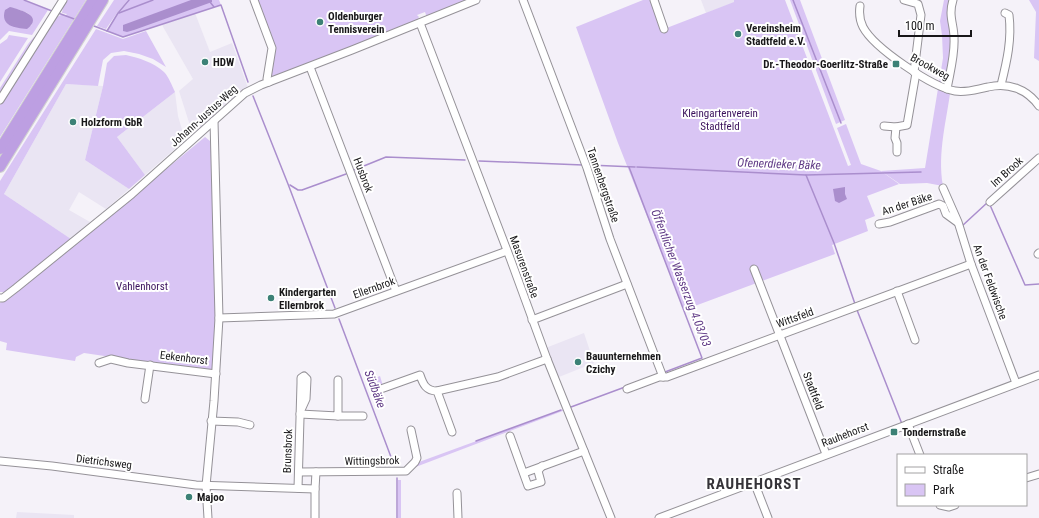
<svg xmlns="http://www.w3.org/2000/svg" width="1039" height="518" font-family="'Roboto Condensed',sans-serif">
  <rect width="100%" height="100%" fill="#f5f2f9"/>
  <!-- built -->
  <g fill="#eae5f3">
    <polygon points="701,0 734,0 735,2 706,13"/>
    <polygon points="195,13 210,52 232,43 248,88 243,91 193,135 179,91 193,79 162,25"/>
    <polygon points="66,84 103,86 85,160 129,189 106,209 79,192 69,210 90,222 71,239 4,194"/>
    <polygon points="175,92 178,116 185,140 145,175 117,137"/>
    <polygon points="584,333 594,363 554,379 543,349"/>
    <polygon points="17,512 74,515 74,518 16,518"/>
  </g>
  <!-- green -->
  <g fill="#d9c5f4" fill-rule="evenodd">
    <path d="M0,0h23l25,10 -16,25 -23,-4 -9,9zM10,8c10,2 27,4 21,18z"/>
    <polygon points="66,0 86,0 0,137 0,105 54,18 61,15 66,15 67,14 62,13 63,7 62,6"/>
    <polygon points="114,0 128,0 117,13 106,29 97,26"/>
    <polygon points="129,0 219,0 221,5 123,37 107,31 118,13"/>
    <polygon points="257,0 476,0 428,20 425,12 417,15 419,17 416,21 269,82 275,48"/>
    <polygon points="643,0 654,0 664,29 734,2 734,0 785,0 848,166 851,165 837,128 846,124 861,164 881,171 899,184 867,196 875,216 865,220 868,231 832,245 835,254 684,310 618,143 576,27"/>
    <polygon points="790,0 800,0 845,120 836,124"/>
    <path d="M944,0h10c-1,28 0,58 -3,86 -4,34 -14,66 -8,100l-16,-3 -27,1 -19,-13 44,-3 18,-110 -1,-23 -2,-14z"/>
    <polygon points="1029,0 1039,0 1039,61 1034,58 1036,12"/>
    <polygon points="96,29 123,39 146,31 166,67 153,59 139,54 124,51 111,53 103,60 98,86 66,84 4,194 71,239 6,292 0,292 0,181"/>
    <polygon points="9,35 28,38 0,82 0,44 7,39"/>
    <polygon points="34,37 36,38 0,96 0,88 28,44"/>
    <path d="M126,55c13,3 27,7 38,17 5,5 8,14 11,20l-58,45 28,38 -16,14 -44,-29 18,-74 4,-23 7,-7z"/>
    <polygon points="205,137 210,141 212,156 218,319 214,372 84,353 76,357 75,361 6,350 7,343 0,341 0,303 10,298"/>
    <polygon points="380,376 383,386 374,390 370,380"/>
    <polygon points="567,408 568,409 413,468 419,462"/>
    <rect x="398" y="480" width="3" height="38"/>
  </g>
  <!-- water -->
  <g fill="#aa8ecd">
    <polygon points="191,0 212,0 212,2 134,30 127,32 123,31 123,25"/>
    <path d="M10,7c11,3 34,9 17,22 -12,-1 -27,-3 -22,-19z"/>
    <polygon points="845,187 845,194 847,199 839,203 835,201 833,189"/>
  </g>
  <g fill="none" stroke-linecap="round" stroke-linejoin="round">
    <!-- stream -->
    <g stroke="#aa8ecd" stroke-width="1.5">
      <polyline points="24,0 52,11"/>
      <polyline points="793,0 841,123"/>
      <polyline points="210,2 214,7"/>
      <polyline points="58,13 77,20"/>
      <polyline points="119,13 153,0"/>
      <polyline points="94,26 123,37 221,5 248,82"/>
      <polyline points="107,31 118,13 129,0"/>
      <polyline points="253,96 288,184 335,308"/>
      <polyline points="479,161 583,165"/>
      <polyline points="589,165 635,167"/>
      <polyline points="629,167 702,358 665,372"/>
      <polyline points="637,167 806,175 921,172"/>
      <polyline points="354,170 386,157 465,160"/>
      <polyline points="806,175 834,243 855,304"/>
      <polyline points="290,185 298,190 302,190 346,174"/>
      <polyline points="990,205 1025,285 1039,284"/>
      <polyline points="962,226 988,202"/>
      <polyline points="857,310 902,424"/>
      <polyline points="339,319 394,465"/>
      <polyline points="571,407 625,387"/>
      <polyline points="476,441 561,410"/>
      <polyline points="397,518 397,478"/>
    </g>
    <!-- minor casing -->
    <g stroke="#959298" stroke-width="9">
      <g id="minor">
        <polyline points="254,0 272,48 267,79 269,82"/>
        <polyline points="523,0 587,168 610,239 663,377"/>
        <polyline points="654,0 664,29"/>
        <polyline points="904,0 918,4 921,15 914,72"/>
        <path d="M860,6c-1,7 0,15 3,21 11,21 69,60 92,64 12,2 22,-2 33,-4 20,-5 39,2 51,19"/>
        <polyline points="420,23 510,258 547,359 611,518"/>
        <polyline points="310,67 396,291"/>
        <path d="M1001,85c6,-24 11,-46 8,-70l-4,-2"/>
        <path d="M947,89c3,-17 8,-34 7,-51 0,-14 -6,-22 -1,-38"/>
        <polyline points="0,100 63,0"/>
        <polyline points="884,126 896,127 907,125 916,73"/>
        <polyline points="896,127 895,138 897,143 897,152"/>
        <polyline points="943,188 958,222 971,264 1016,383"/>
        <polyline points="990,202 1039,158"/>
        <polyline points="879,224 890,222 939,204 943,206 946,214 957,222"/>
        <polyline points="1038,254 1039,253"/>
        <polyline points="754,269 826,454"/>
        <polyline points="897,291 915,340"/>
        <polyline points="0,298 3,298 16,288 132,194 245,93 261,85 352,50 476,0"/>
        <polyline points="219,318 334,314 507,251"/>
        <polyline points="532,320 627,284"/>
        <polyline points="99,363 111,359 128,363 216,374"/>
        <polyline points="627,389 659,377 667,377 971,264"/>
        <path d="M378,390l42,-15c3,9 6,16 17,16l61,-14 49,-18"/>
        <polyline points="437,391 452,432"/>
        <polyline points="145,399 150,365"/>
        <polyline points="300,414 338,416 338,380"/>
        <polyline points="338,416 363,416"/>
        <polyline points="211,421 238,422 250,425"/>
        <polyline points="908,424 920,455"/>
        <polyline points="510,436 528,486 541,482 538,471 542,466"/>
        <polyline points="0,461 52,466 196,485 315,489 316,472"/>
        <polyline points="299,472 406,471 415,462 417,458 411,430"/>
        <polyline points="524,473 584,451"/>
        <polyline points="1026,478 1039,474"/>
        <polyline points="754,482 768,518"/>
        <polyline points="298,488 301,383 301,378 304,376 307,379 306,399 301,410"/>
        <polyline points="457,493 458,518"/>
        <polyline points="940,505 949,507 955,505"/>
        <polyline points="208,518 206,486 214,401 219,318 214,121"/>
        <polyline points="315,518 315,489"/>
        <polyline points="659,518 1039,375"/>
      </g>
    </g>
    <!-- highway casing -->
    <g stroke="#d1d1d1" stroke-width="12">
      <g id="highway">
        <polyline points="0,149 93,0"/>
        <polyline points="0,167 103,0"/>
      </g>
    </g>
    <!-- minor -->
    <use href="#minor" stroke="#fff" stroke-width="7"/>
    <!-- highway -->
    <use href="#highway" stroke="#bd9fe2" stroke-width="10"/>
  </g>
  <!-- markers -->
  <g fill="#3c8176" stroke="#fff" stroke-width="1.5">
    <circle cx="320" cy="22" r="4"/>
    <circle cx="738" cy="34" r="4"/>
    <circle cx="205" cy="62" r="4"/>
    <rect x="892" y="60" width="8" height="8" rx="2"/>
    <circle cx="73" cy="122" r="4"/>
    <circle cx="271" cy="298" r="4"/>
    <circle cx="578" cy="362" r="4"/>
    <rect x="890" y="428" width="8" height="8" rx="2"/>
    <circle cx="189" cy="497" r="4"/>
  </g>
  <g text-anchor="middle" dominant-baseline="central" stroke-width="4" stroke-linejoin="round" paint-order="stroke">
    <!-- poi labels -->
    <g font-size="11" font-weight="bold" fill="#181719" stroke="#fff" text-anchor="start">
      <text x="328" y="16">Oldenburger<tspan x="328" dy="13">Tennisverein</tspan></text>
      <text x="746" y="28">Vereinsheim<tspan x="746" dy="13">Stadtfeld e.V.</tspan></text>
      <text x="213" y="62">HDW</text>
      <text x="888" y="64" text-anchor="end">Dr.-Theodor-Goerlitz-Straße</text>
      <text x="81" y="122">Holzform GbR</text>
      <text x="279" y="292">Kindergarten<tspan x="279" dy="13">Ellernbrok</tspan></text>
      <text x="586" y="356">Bauunternehmen<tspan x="586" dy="13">Czichy</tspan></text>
      <text x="902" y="432">Tondernstraße</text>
      <text x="197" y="497">Majoo</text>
    </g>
    <!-- street labels -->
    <g font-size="11" fill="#181719" stroke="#fff">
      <text transform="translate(930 67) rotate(29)">Brookweg</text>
      <text transform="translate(204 116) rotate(-42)">Johann-Justus-Weg</text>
      <text transform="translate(1007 172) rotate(-42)">Im Brook</text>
      <text transform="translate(363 175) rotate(69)">Husbrok</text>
      <text transform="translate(603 185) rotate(71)">Tannenbergstraße</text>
      <text transform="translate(907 204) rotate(-18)">An der Bäke</text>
      <text transform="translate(524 267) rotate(70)">Masurenstraße</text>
      <text transform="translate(990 282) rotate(70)">An der Feldwische</text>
      <text transform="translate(374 288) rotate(-20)">Ellernbrok</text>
      <text transform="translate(795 318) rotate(-20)">Wittsfeld</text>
      <text transform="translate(184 358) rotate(7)">Eekenhorst</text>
      <text transform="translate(813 391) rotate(69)">Stadtfeld</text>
      <text transform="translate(845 435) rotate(-21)">Rauhehorst</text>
      <text transform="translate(288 451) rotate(-88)">Brunsbrok</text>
      <text transform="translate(372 461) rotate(-1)">Wittingsbrok</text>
      <text transform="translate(104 462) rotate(7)">Dietrichsweg</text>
    </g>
    <!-- park labels -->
    <g font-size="11" fill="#3a115c" stroke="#fff">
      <text x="720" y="113">Kleingartenverein<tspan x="720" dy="13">Stadtfeld</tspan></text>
      <text x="142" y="286">Vahlenhorst</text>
    </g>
    <!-- water labels -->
    <g font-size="12" font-style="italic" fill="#5f3985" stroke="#fff">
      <text transform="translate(779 164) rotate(2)">Ofenerdieker Bäke</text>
      <text transform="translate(681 278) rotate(69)">Öffentlicher Wasserzug 4.03/03</text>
      <text transform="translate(375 389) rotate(69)">Südbäke</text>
    </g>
    <!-- district labels -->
    <g font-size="15" font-weight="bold" letter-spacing="1" fill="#353338" stroke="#fff">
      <text x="754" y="484">RAUHEHORST</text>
    </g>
  </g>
  <!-- legend -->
  <rect x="897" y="454" width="130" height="52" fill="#ffffff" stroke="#a3a2a3"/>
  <rect x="905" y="467" width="20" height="6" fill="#ffffff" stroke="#a3a2a3"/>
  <text x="933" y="474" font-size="12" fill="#181719">Straße</text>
  <rect x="905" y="484" width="20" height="12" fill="#d9c5f4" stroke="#a3a2a3"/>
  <text x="933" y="494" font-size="12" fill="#181719">Park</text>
  <!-- scale -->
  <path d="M899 30v6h72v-6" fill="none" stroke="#181719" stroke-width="2"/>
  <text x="905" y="30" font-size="12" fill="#181719" stroke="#ffffff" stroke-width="3" paint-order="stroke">100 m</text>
</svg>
